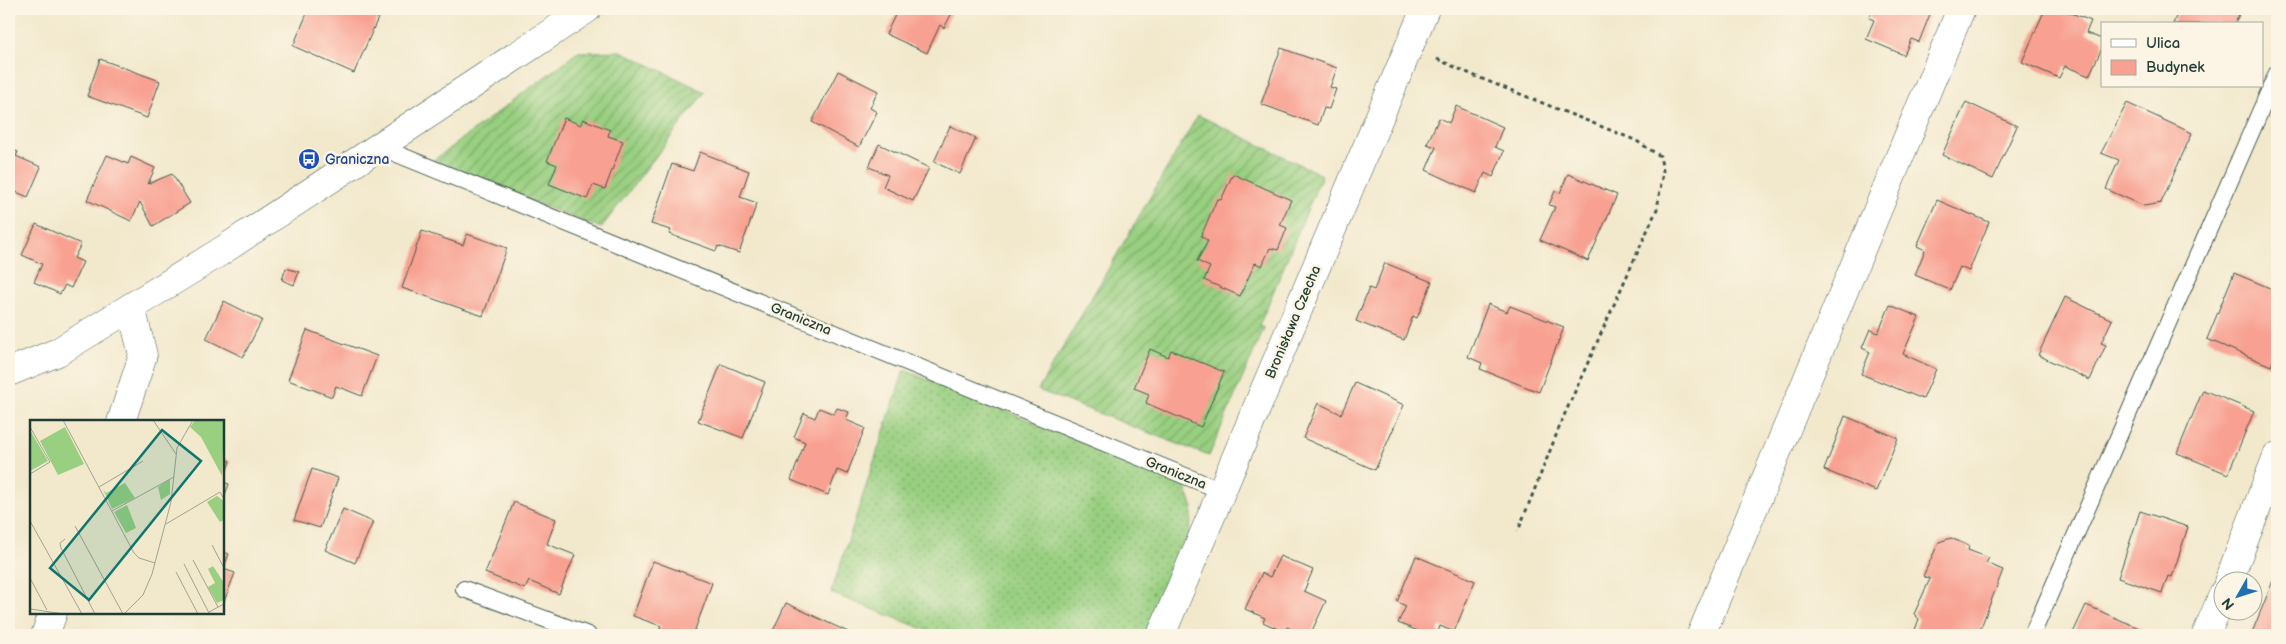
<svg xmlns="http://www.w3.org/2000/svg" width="2286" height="644" font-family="'Balsamiq Sans',sans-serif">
  <defs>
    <pattern id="grass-dots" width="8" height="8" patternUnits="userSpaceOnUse" patternTransform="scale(1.25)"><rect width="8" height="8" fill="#98cf80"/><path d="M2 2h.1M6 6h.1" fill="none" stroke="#7ba96a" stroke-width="1.8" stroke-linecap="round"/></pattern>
    <pattern id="garden-furrows" width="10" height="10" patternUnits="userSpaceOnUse" patternTransform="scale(1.25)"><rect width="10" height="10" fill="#98cf80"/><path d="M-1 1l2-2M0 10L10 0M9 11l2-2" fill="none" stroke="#7ba96a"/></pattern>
  </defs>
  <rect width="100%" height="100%" fill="#fcf5e5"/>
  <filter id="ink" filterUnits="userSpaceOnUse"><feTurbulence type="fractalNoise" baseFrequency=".02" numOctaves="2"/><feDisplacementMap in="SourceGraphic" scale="10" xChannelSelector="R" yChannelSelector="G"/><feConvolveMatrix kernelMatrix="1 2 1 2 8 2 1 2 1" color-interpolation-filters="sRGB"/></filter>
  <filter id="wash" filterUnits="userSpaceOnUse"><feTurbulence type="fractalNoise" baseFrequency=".0096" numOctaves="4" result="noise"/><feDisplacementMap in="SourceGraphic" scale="20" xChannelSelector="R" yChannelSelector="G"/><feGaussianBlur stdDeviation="1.12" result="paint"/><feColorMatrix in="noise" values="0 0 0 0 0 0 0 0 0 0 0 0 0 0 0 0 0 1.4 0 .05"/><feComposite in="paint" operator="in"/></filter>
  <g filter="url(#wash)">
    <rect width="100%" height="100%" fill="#f2e9cd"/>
    <!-- grass -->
    <polygon fill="url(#grass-dots)" stroke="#5c865a" points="904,370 1183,482 1193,508 1187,548 1149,635 939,635 831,593"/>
    <!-- garden -->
    <g fill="url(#garden-furrows)" stroke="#5c865a">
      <polygon points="621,51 705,92 601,228 430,163 578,52"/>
      <polygon points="1198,115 1322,175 1259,326 1264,328 1209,456 1038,390"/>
    </g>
    <g id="blocks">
      <!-- building -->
      <g fill="#f8a091">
        <polygon points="309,9 382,9 354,73 293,46"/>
        <polygon points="898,9 954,9 944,28 940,25 927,53 886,34"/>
        <polygon points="1873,9 1932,9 1919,42 1911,39 1904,55 1866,39 1874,20 1869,18"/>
        <polygon points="2045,9 2062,9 2091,21 2086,33 2102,39 2102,48 2089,76 2065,66 2059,78 2022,62"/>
        <polygon points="2179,9 2241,9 2235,24 2173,24"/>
        <polygon points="1281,48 1337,68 1330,87 1336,89 1329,109 1324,108 1318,125 1261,104"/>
        <polygon points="100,59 160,81 147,118 87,96"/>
        <polygon points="838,71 878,91 870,108 877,112 859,147 812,122"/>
        <polygon points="1966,102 2017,126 1993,179 1942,155"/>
        <polygon points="2127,103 2192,133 2161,203 2144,206 2106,189 2119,160 2101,153"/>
        <polygon points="1456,106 1503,127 1495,147 1504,151 1493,177 1485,173 1476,193 1426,170 1436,147 1427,144 1439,118 1449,123"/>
        <polygon points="564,118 581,125 583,119 610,130 608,136 623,141 605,189 593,185 587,199 549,184 557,165 547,161"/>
        <polygon points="950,126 976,138 960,174 934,162"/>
        <polygon points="879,144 929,168 913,201 883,187 888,175 869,167"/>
        <polygon points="9,148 18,152 16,156 41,167 28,197 9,189"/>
        <polygon points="700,152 749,171 740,197 757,203 739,253 718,246 716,251 669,234 671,230 651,224 672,164 693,171"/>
        <polygon points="107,155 128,164 131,157 155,168 148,184 172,174 190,203 153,226 140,202 131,221 87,200"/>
        <polygon points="1233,174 1291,200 1280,225 1287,228 1278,250 1270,248 1262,266 1255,263 1240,296 1204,280 1210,267 1197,261 1208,241 1201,236 1217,199 1221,200"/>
        <polygon points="1568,174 1617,195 1588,261 1540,240 1555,207 1549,205 1555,191 1560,193"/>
        <polygon points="1937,200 1989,222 1969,271 1960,267 1950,290 1915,275 1925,250 1917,246"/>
        <polygon points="36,224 81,244 74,258 83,262 71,288 65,285 60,294 34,282 42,264 22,255"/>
        <polygon points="422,231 463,245 467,234 507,248 483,316 402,288"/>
        <polygon points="1385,263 1432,282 1417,318 1413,316 1404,340 1356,321 1369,288 1374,290"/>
        <polygon points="286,268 299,272 294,285 282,280"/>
        <polygon points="2234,273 2277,291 2277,351 2271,366 2207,339"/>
        <polygon points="2065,297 2112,320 2101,343 2106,345 2090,380 2038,355"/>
        <polygon points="224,301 262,320 243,357 206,339"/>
        <polygon points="1488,304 1507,312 1510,306 1564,327 1539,392 1480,369 1482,363 1468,357"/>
        <polygon points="1890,305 1919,317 1903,354 1936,369 1923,399 1861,374 1870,352 1862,348 1870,329 1878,333"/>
        <polygon points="307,330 377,356 362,396 336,386 332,397 288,380"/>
        <polygon points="1150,349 1168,357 1171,350 1224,372 1201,427 1146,403 1149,394 1134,388"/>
        <polygon points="721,364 765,382 743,438 698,421"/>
        <polygon points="1355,383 1404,405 1375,470 1303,438 1318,403 1341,414"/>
        <polygon points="2203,390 2254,411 2228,474 2177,453"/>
        <polygon points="819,408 834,414 837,408 849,412 846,420 865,428 847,474 837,470 828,495 791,480 805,442 794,437 804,413 815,418"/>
        <polygon points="1845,416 1898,438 1876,491 1824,470"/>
        <polygon points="222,458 230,461 223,482 229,484 223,500"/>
        <polygon points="312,469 338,478 320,528 294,520"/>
        <polygon points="514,502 556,519 547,544 575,555 559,594 529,581 525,589 485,573"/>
        <polygon points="343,509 373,522 355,563 325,550"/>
        <polygon points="2140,511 2188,527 2172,577 2168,576 2162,593 2118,578"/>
        <polygon points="1951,538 1969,546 1968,550 1989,558 1986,563 2003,570 1978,635 1913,635 1919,619 1914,614 1930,579 1923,576 1939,542"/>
        <polygon points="222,551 229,554 223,569 235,573 223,604"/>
        <polygon points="1280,556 1313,570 1304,591 1326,601 1310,635 1304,635 1287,627 1284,632 1263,622 1265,618 1245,609 1262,573 1270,577"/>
        <polygon points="1416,556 1475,581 1454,632 1440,626 1437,635 1428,635 1398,623 1406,606 1397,602"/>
        <polygon points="653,561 712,583 693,635 664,635 658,633 661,626 633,616"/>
        <polygon points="2277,571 2277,635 2251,635"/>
        <polygon points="786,603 848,632 847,635 771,635"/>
        <polygon points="2086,605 2155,635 2072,635"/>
      </g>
    </g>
  </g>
  <g filter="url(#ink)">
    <use href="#blocks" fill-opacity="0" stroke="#3f574b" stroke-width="1"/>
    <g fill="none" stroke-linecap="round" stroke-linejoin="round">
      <!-- service casing -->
      <g stroke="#3f574b" stroke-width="18">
        <g id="service">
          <polyline points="380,147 1222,491"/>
          <polyline points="464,589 588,635"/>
          <polyline points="2032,635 2277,73"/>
        </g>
      </g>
      <!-- minor casing -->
      <g stroke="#3f574b" stroke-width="29">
        <g id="minor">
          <polyline points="9,372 58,352 220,252 587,9"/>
          <polyline points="121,422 143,355 131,307"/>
          <polyline points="2228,582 2277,456"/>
          <polyline points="45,635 53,613"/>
          <polyline points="1161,635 1425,9"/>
          <polyline points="1701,635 1961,9"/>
          <polyline points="2206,635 2224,592"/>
        </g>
      </g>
      <!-- path -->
      <polyline stroke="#3f574b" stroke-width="3" stroke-dasharray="4 4" stroke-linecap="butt" points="1437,59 1475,76 1635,140 1660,156 1663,171 1657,209 1563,418 1518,531"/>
      <!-- service -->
      <use href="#service" stroke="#fff" stroke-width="16"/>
      <!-- minor -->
      <use href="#minor" stroke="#fff" stroke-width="28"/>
    </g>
  </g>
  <!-- icons -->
  <defs>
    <g id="bus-disc" transform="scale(1.125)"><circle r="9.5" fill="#1a4fb4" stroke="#fcf5e5"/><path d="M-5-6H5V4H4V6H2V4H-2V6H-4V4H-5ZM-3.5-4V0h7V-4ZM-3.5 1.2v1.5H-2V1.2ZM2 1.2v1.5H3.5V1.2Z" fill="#fff"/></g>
  </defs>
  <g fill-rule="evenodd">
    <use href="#bus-disc" x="309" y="159"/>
  </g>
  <g text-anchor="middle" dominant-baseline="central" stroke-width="5" stroke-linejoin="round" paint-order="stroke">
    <!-- transit labels -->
    <g font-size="14" fill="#164399" stroke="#fcf5e5" text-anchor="start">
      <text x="325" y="159">Graniczna</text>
    </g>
    <!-- street labels -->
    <g font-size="14" fill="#1f3d34" stroke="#fcf5e5">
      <text transform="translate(801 319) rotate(22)">Graniczna</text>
      <text transform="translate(1293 322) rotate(-67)">Bronisława Czecha</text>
      <text transform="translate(1176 473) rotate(22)">Graniczna</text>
    </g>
  </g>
  <!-- overview -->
  <g transform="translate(30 420)">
    <rect width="194" height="194" fill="#f2e9cd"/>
    <path d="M165,0h29l-2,56 -21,-39 -11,-10zM35,7l19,37 -26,11 -18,-34zM95,63l10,15 -23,11 -9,-20 3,4zM187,76l7,5v19l-4,2 -13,-20zM183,146l11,17v17l-7,3 -9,-16 7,-4 -7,-14z" fill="#98cf80"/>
    <path d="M0,10l18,31 -18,10zM140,59v15l-9,6 -3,-13zM97,85l9,23 -10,5 -12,-21z" fill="#98cf80"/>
    <path fill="none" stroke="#9ea490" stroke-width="1" d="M33,0l71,133 5,5 16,5M123,0l23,34M0,7l20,35 -20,12M69,67l44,-26M82,91l62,-34M0,101l52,93M136,104l54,-32 4,7M45,106l48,88M35,119l-5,4 1,5 34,66M182,125l12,23M163,140l25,47M154,144l25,49M146,152l22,42M0,158l17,32M0,189l34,5M179,192l15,-8M94,194l19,-19 9,-21 19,-72 6,-54 16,-28"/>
    <path fill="#0f766e" fill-opacity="0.15" stroke="#0f766e" stroke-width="2.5" d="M132,10l39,31 -112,139 -39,-32z"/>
    <rect width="194" height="194" fill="none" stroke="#1f3d34" stroke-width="2.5"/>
  </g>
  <!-- margin -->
  <rect width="2286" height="644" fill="none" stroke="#fcf5e5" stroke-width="30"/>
  <!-- legend -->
  <rect x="2101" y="22" width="162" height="65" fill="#fcf5e5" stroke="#a4ab9e"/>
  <rect x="2111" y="39" width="25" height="8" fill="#ffffff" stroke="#a4ab9e"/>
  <text x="2146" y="48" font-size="15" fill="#1f3d34">Ulica</text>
  <rect x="2111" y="60" width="25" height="15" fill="#f8a091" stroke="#a4ab9e"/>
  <text x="2146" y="72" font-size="15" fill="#1f3d34">Budynek</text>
  <!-- north arrow -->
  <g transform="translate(2238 596) rotate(231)"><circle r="24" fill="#fcf5e5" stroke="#a4ab9e"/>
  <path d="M0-4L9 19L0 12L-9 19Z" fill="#1f6fb2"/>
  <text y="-8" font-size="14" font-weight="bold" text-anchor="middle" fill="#1f3d34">N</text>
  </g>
</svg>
